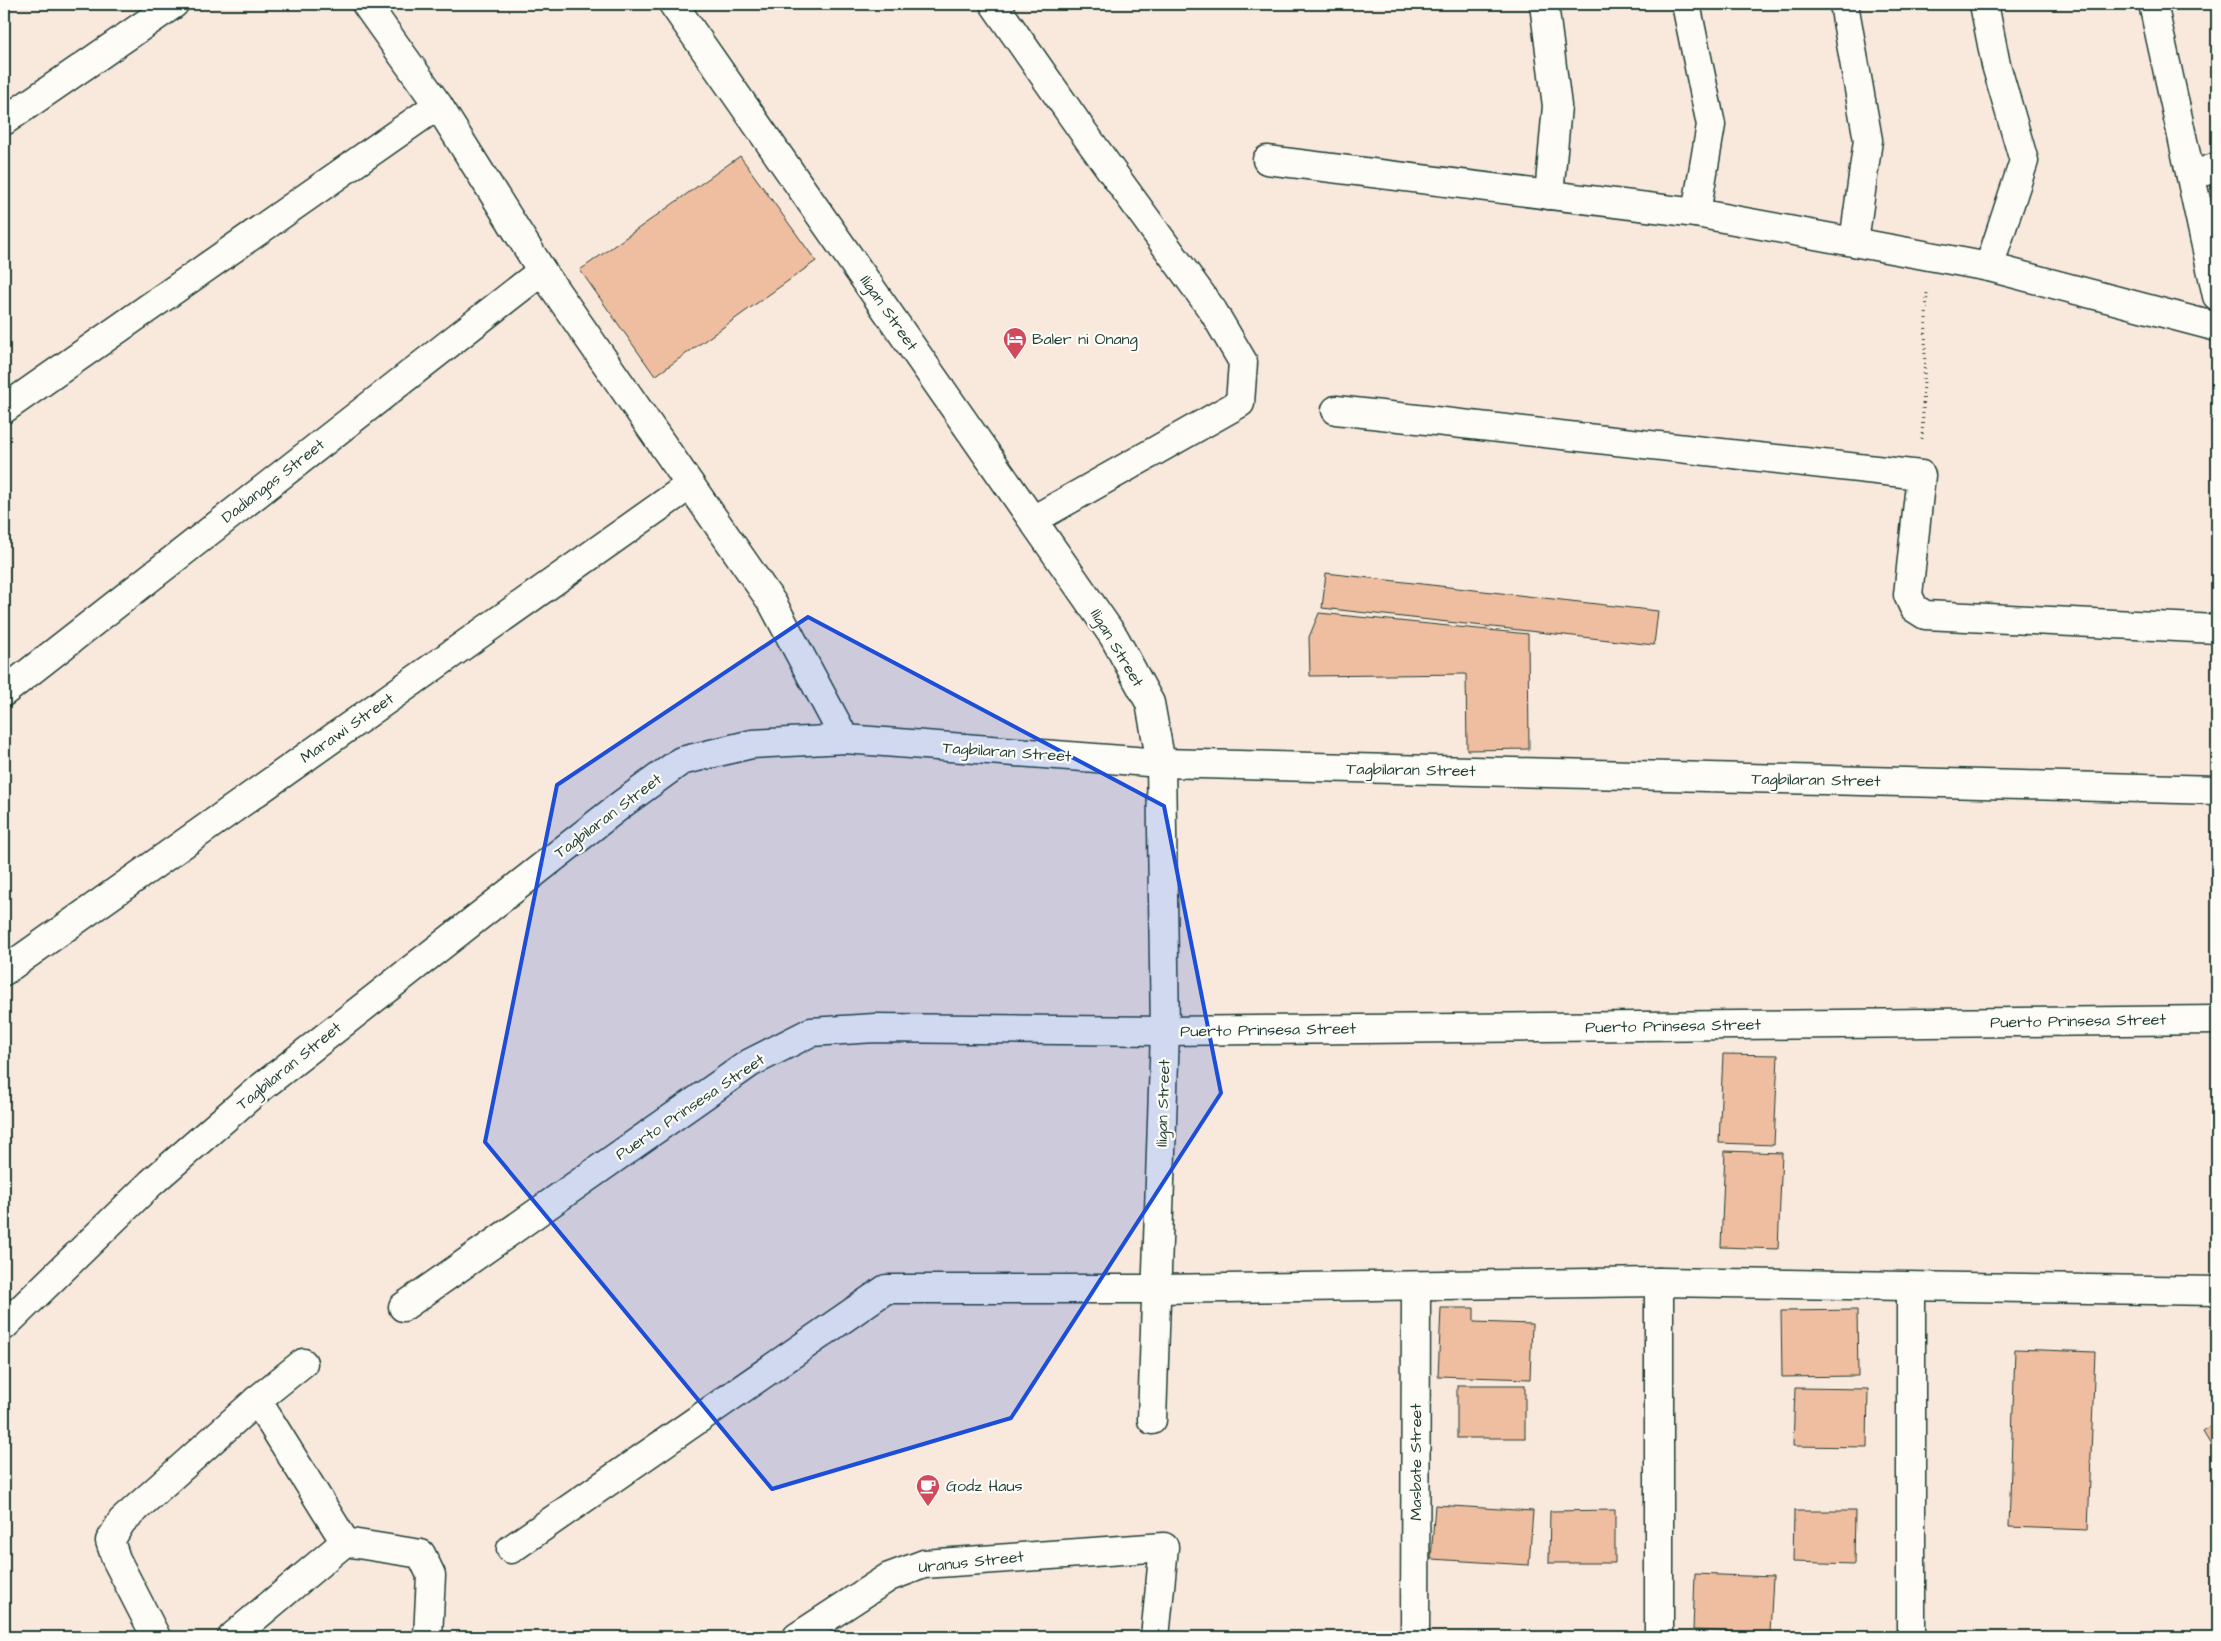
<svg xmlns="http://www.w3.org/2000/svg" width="2221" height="1641" font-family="'Architects Daughter',sans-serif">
  <rect width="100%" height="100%" fill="#f9e9dd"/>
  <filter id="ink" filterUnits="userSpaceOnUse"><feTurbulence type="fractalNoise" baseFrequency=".02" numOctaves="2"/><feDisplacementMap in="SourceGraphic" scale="10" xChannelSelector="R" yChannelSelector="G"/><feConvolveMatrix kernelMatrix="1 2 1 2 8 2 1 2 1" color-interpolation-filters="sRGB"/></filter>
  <g filter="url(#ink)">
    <!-- building -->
    <g fill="#efbd9f" stroke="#1f3d34">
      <polygon points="740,156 816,261 655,376 580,270"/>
      <polygon points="1326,573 1658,611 1654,645 1322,608"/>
      <polygon points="1319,613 1528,634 1529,749 1467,750 1466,674 1310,676 1309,637"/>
      <polygon points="1723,1054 1778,1055 1774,1145 1719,1143"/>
      <polygon points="1725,1151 1782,1153 1778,1249 1721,1247"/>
      <polygon points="1441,1308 1474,1308 1474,1322 1532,1324 1530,1379 1438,1376"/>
      <polygon points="1857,1310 1858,1376 1782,1377 1781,1311"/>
      <polygon points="2015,1349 2095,1352 2088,1530 2009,1527"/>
      <rect x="1457" y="1385" width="68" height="53"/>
      <polygon points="1795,1388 1868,1389 1867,1447 1793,1446"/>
      <polygon points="2217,1423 2217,1455 2203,1432"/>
      <polygon points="1435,1505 1533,1511 1529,1565 1431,1559"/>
      <polygon points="1615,1510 1615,1563 1549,1563 1550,1511"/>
      <polygon points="1794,1511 1855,1511 1854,1564 1793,1562"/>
      <polygon points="1695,1574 1773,1577 1770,1633 1693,1630"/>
      <polygon points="1466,1634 1537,1636 1536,1637 1466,1637"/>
      <polygon points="1546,1635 1614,1637 1546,1637"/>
    </g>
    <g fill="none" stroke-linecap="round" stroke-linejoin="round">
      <!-- street casing -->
      <g stroke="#1f3d34" stroke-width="31">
        <g id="street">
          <polyline points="366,4 438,105 542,271 773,604 845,739"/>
          <polyline points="673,4 1114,637 1150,703 1161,763 1165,1031 1152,1420"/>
          <polyline points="994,4 1084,133 1213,311 1243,362 1240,403 1033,520"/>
          <polyline points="1544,4 1557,106 1549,195"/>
          <polyline points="1686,4 1711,125 1696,213"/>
          <polyline points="1844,4 1868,140 1854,242"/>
          <polyline points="1984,4 1996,65 2024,161 1989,267"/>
          <polyline points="2153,4 2217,296"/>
          <polyline points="4,121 174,4"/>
          <polyline points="1267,160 1696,213 1989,267 2217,327"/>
          <polyline points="2191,176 2217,167"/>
          <polyline points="4,409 438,105"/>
          <polyline points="1336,410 1921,475 1908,595 1914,608 1925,615 2217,629"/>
          <polyline points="4,692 542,271"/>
          <polyline points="4,971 690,485"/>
          <polyline points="1659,1282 1659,1637"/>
          <polyline points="1911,1288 1911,1637"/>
          <polyline points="403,1307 750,1063 811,1032 875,1028 1165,1031 2217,1020"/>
          <polyline points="4,1326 151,1183 254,1093 622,804 681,761 752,744 845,739 1161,763 2217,790"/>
          <polyline points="257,1400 345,1542"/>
          <polyline points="511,1549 886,1289 1155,1289 1659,1282 2217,1291"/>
          <polyline points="156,1637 116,1559 110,1541 122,1521 257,1400 303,1363"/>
          <polyline points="232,1637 345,1542 421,1554 431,1575 428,1637"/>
          <polyline points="797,1637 889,1577 924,1564 1164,1547 1155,1637"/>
          <polyline points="1415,1637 1416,1286"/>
        </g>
      </g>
      <!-- path -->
      <polyline stroke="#1f3d34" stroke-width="3" stroke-dasharray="1 4" stroke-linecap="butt" points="1922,439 1927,291"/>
      <!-- street -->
      <use href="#street" stroke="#fdfcf7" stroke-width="28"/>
    </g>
  </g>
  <!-- marked area -->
  <path fill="#1d4ed8" fill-opacity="0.2" stroke="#1d4ed8" stroke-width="4" stroke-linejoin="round" d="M808,617l356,189 57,287 -210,325 -239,71 -287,-347 72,-357z"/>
  <!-- icons -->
  <defs>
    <g id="hotel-pin" transform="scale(1.25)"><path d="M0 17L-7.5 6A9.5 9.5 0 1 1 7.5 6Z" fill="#d1495b" stroke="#fdfcf7"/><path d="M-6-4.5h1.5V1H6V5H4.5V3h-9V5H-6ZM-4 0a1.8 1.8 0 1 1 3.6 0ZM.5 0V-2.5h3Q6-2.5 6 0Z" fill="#fff"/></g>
    <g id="cafe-pin" transform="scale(1.25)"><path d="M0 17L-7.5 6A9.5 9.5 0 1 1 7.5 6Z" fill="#d1495b" stroke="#fdfcf7"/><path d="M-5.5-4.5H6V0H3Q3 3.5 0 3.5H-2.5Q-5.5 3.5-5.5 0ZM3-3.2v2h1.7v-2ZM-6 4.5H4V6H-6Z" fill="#fff"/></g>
  </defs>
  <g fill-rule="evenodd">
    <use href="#hotel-pin" x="1015" y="339"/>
    <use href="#cafe-pin" x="928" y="1486"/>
  </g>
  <g text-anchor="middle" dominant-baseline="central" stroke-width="4.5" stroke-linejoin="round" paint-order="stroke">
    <!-- street labels -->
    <g font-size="16" fill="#1f3d34" stroke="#fdfcf7">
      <text transform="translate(889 313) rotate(55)">Iligan Street</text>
      <text transform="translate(273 481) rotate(-38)">Dadiangas Street</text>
      <text transform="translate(1117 648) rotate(59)">Iligan Street</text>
      <text transform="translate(347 728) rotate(-35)">Marawi Street</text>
      <text transform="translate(1007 752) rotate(4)">Tagbilaran Street</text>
      <text transform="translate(1411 770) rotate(1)">Tagbilaran Street</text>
      <text transform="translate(1816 780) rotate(1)">Tagbilaran Street</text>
      <text transform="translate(608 816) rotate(-37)">Tagbilaran Street</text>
      <text transform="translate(2078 1021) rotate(-1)">Puerto Prinsesa Street</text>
      <text transform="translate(1673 1026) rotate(-1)">Puerto Prinsesa Street</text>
      <text transform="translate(1268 1030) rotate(-1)">Puerto Prinsesa Street</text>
      <text transform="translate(289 1066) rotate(-39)">Tagbilaran Street</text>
      <text transform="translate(1163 1103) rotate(-88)">Iligan Street</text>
      <text transform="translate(690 1107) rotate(-34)">Puerto Prinsesa Street</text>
      <text transform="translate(1416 1462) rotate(-90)">Masbate Street</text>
      <text transform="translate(971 1562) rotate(-6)">Uranus Street</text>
    </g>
    <!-- poi labels -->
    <g font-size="16" fill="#1f3d34" stroke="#fdfcf7" text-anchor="start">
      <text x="1032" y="339">Baler ni Onang</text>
      <text x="946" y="1486">Godz Haus</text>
    </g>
  </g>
  <!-- margin -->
  <rect width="2221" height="1641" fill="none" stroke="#fdfcf7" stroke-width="20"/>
  <rect x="10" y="10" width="2201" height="1621" fill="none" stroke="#1f3d34" stroke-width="2" filter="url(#ink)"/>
</svg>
